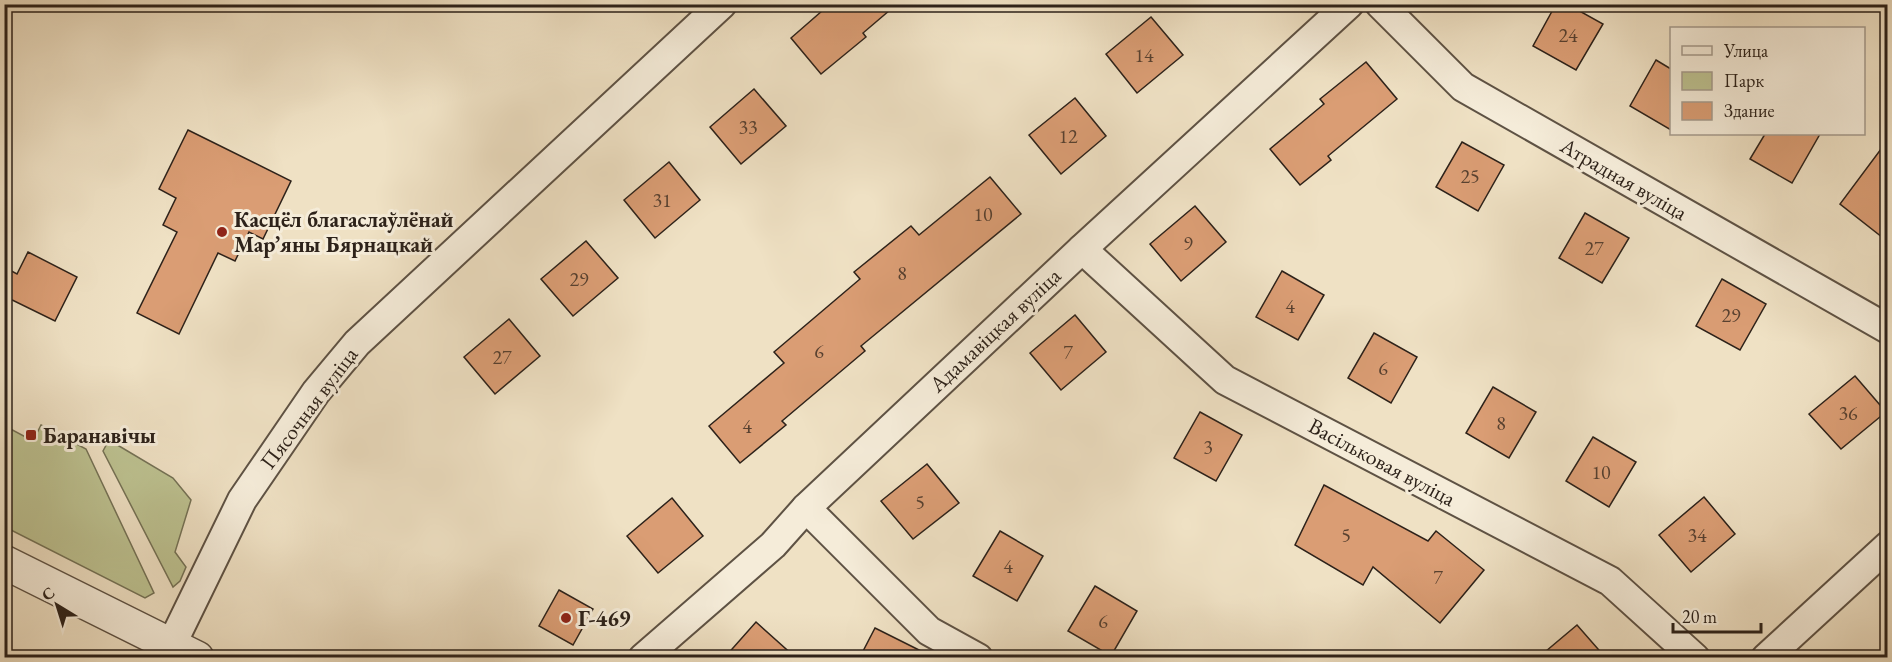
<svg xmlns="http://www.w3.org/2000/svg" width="1892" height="662" font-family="'EB Garamond',serif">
  <rect width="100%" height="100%" fill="#efe1c4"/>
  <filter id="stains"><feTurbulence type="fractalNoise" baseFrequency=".00333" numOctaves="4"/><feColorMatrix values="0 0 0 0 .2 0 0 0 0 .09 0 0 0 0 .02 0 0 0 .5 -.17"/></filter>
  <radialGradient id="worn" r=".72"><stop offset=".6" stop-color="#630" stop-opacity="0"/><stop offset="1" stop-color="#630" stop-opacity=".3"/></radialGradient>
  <!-- green -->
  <g fill="#bdc291" stroke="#757256" stroke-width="1.5">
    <polygon points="41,425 86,449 154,593 145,598 5,527 5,426 33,441"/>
    <polygon points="109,440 173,478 191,500 175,552 186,567 180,581 173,587 103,451"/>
  </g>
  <!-- building -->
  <g fill="#da9d74" stroke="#2d221a" stroke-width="1.5">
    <polygon points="830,4 897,4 863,33 866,37 821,74 791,38"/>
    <polygon points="1556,4 1567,4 1603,24 1576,70 1533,46"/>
    <polygon points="1151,17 1183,55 1137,93 1106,54"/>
    <polygon points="1656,60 1671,69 1671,130 1630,106"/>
    <polygon points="1366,62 1397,99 1328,156 1331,160 1300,185 1270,149 1324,104 1320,99"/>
    <polygon points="754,89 786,126 741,164 710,127"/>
    <polygon points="1075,98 1106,136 1061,174 1029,135"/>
    <polygon points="188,130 291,181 263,239 249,232 235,261 218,253 179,334 137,313 177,232 163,225 176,198 159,189"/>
    <polygon points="1765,134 1820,134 1792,183 1750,159"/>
    <polygon points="1887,141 1887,241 1840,204"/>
    <polygon points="1462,142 1504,165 1478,211 1436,187"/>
    <polygon points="669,162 700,200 655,238 624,200"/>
    <polygon points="990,177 1021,214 861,346 865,351 782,421 786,425 740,463 709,426 784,363 774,352 860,279 854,272 911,226 919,235"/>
    <polygon points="1195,206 1226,242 1181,281 1150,244"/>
    <polygon points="1585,213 1629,238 1602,283 1559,258"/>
    <polygon points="586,241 618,278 573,316 541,279"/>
    <polygon points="28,252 77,277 55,321 4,296 4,267 17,274"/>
    <polygon points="1282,271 1324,295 1298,340 1256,317"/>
    <polygon points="1722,279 1766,304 1740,350 1696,326"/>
    <polygon points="1075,315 1106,352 1061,390 1030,353"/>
    <polygon points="509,319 540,356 495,394 464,357"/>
    <polygon points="1374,333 1417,357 1391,403 1348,378"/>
    <polygon points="1855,376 1886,412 1841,449 1809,414"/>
    <polygon points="1493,387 1536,412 1509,458 1466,433"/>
    <polygon points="1200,412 1242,435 1216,481 1174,458"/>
    <polygon points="1593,437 1636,462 1609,507 1566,481"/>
    <polygon points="927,464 959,503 913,539 881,501"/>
    <polygon points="1324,485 1428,541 1436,531 1484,570 1440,623 1373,567 1363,585 1295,545"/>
    <polygon points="1704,497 1735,534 1691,572 1659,535"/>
    <polygon points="672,498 703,536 658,573 627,536"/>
    <polygon points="1000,531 1043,556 1017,601 973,576"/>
    <polygon points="1095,586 1137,611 1111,656 1068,631"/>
    <polygon points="559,590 593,609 573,645 539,626"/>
    <polygon points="756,622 795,657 725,657"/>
    <polygon points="1577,625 1605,657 1539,657"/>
    <polygon points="875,628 933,657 860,657"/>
  </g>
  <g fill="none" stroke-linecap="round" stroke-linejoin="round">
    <!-- minor casing -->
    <g stroke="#5e5244" stroke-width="32">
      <g id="minor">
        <polyline points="1380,4 1463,87 1888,329"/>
        <polyline points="1082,249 1225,380 1610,581 1695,658"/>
        <polyline points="806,508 929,631 978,658"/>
        <polyline points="165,658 242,500 316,392 357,343 722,4"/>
        <polyline points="643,658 773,545 806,508 1082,249 1349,4"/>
        <polyline points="1766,658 1888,546"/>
      </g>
    </g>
    <!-- tertiary casing -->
    <g stroke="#5e5244" stroke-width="36">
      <polyline id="tertiary" points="4,562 197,658"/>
    </g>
    <!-- minor -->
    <use href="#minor" stroke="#f5ecd9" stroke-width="28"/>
    <!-- tertiary -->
    <use href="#tertiary" stroke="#f5ecd9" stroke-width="33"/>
  </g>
  <!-- markers -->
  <g fill="#8f2418" stroke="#f5ecd9" stroke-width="2">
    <circle cx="222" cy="232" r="6"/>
    <rect x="25" y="429" width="12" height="12" rx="3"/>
    <circle cx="566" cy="618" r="6"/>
  </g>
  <g text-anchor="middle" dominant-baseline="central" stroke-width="6" stroke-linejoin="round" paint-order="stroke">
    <!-- number labels -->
    <g font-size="20" fill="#584130">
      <text x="1568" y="35">24</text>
      <text x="1144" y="55">14</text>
      <text x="748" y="127">33</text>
      <text x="1068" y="136">12</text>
      <text x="1470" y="176">25</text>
      <text x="662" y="200">31</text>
      <text x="983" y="214">10</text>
      <text x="1188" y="243">9</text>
      <text x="1594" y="248">27</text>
      <text x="902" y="273">8</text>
      <text x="579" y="279">29</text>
      <text x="1290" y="306">4</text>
      <text x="1731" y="315">29</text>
      <text x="819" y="351">6</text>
      <text x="1068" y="352">7</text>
      <text x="502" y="357">27</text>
      <text x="1383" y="368">6</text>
      <text x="1848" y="413">36</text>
      <text x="1501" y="423">8</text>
      <text x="747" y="426">4</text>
      <text x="1208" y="447">3</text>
      <text x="1601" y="472">10</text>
      <text x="920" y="502">5</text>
      <text x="1346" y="535">5</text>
      <text x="1697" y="535">34</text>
      <text x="1008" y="566">4</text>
      <text x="1438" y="577">7</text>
      <text x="1103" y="621">6</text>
    </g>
    <!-- street labels -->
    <g font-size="22" fill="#2d221a" stroke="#f5ecd9">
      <text transform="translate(1624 179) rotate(30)">Атрадная вуліца</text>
      <text transform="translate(995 330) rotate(-43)">Адамавіцкая вуліца</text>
      <text transform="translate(309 408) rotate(-53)">Пясочная вуліца</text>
      <text transform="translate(1382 462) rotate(28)">Васільковая вуліца</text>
    </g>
    <!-- poi labels -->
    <g font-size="22" font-weight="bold" fill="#2d221a" stroke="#f5ecd9" text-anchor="start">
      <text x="234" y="219">Касцёл благаслаўлёнай<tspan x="234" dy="25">Мар’яны Бярнацкай</tspan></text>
      <text x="43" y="435">Баранавічы</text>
      <text x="578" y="618">Г-469</text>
    </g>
  </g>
  <!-- margin -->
  <rect width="1892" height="662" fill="none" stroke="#efe1c4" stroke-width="24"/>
  <rect x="6" y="6" width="1880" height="650" fill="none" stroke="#2d221a" stroke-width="3"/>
  <rect x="12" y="12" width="1868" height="638" fill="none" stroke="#2d221a" stroke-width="1.5"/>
  <!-- legend -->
  <rect x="1670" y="27" width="195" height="108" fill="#f5ecd9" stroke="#a59b8d" stroke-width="1.5"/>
  <rect x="1682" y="46" width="30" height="9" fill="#f5ecd9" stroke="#a59b8d" stroke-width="1.5"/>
  <text x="1724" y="57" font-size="18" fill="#2d221a">Улица</text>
  <rect x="1682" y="72" width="30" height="18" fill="#bdc291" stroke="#a59b8d" stroke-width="1.5"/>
  <text x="1724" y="87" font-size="18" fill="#2d221a">Парк</text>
  <rect x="1682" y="102" width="30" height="18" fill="#da9d74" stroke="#a59b8d" stroke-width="1.5"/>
  <text x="1724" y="117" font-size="18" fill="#2d221a">Здание</text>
  <!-- north arrow -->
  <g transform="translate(57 605) rotate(322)" stroke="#f5ecd9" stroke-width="4.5" paint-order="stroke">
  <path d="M0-4.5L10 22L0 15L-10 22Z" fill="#2d221a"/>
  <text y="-9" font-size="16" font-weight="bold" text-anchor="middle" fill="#2d221a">С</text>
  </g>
  <!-- scale -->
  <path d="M1673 623v9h88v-9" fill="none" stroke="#2d221a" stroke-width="3"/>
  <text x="1682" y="623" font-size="18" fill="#2d221a" stroke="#f5ecd9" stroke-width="4.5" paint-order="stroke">20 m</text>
  <rect width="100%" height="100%" filter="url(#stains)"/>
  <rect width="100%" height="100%" fill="url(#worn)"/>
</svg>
